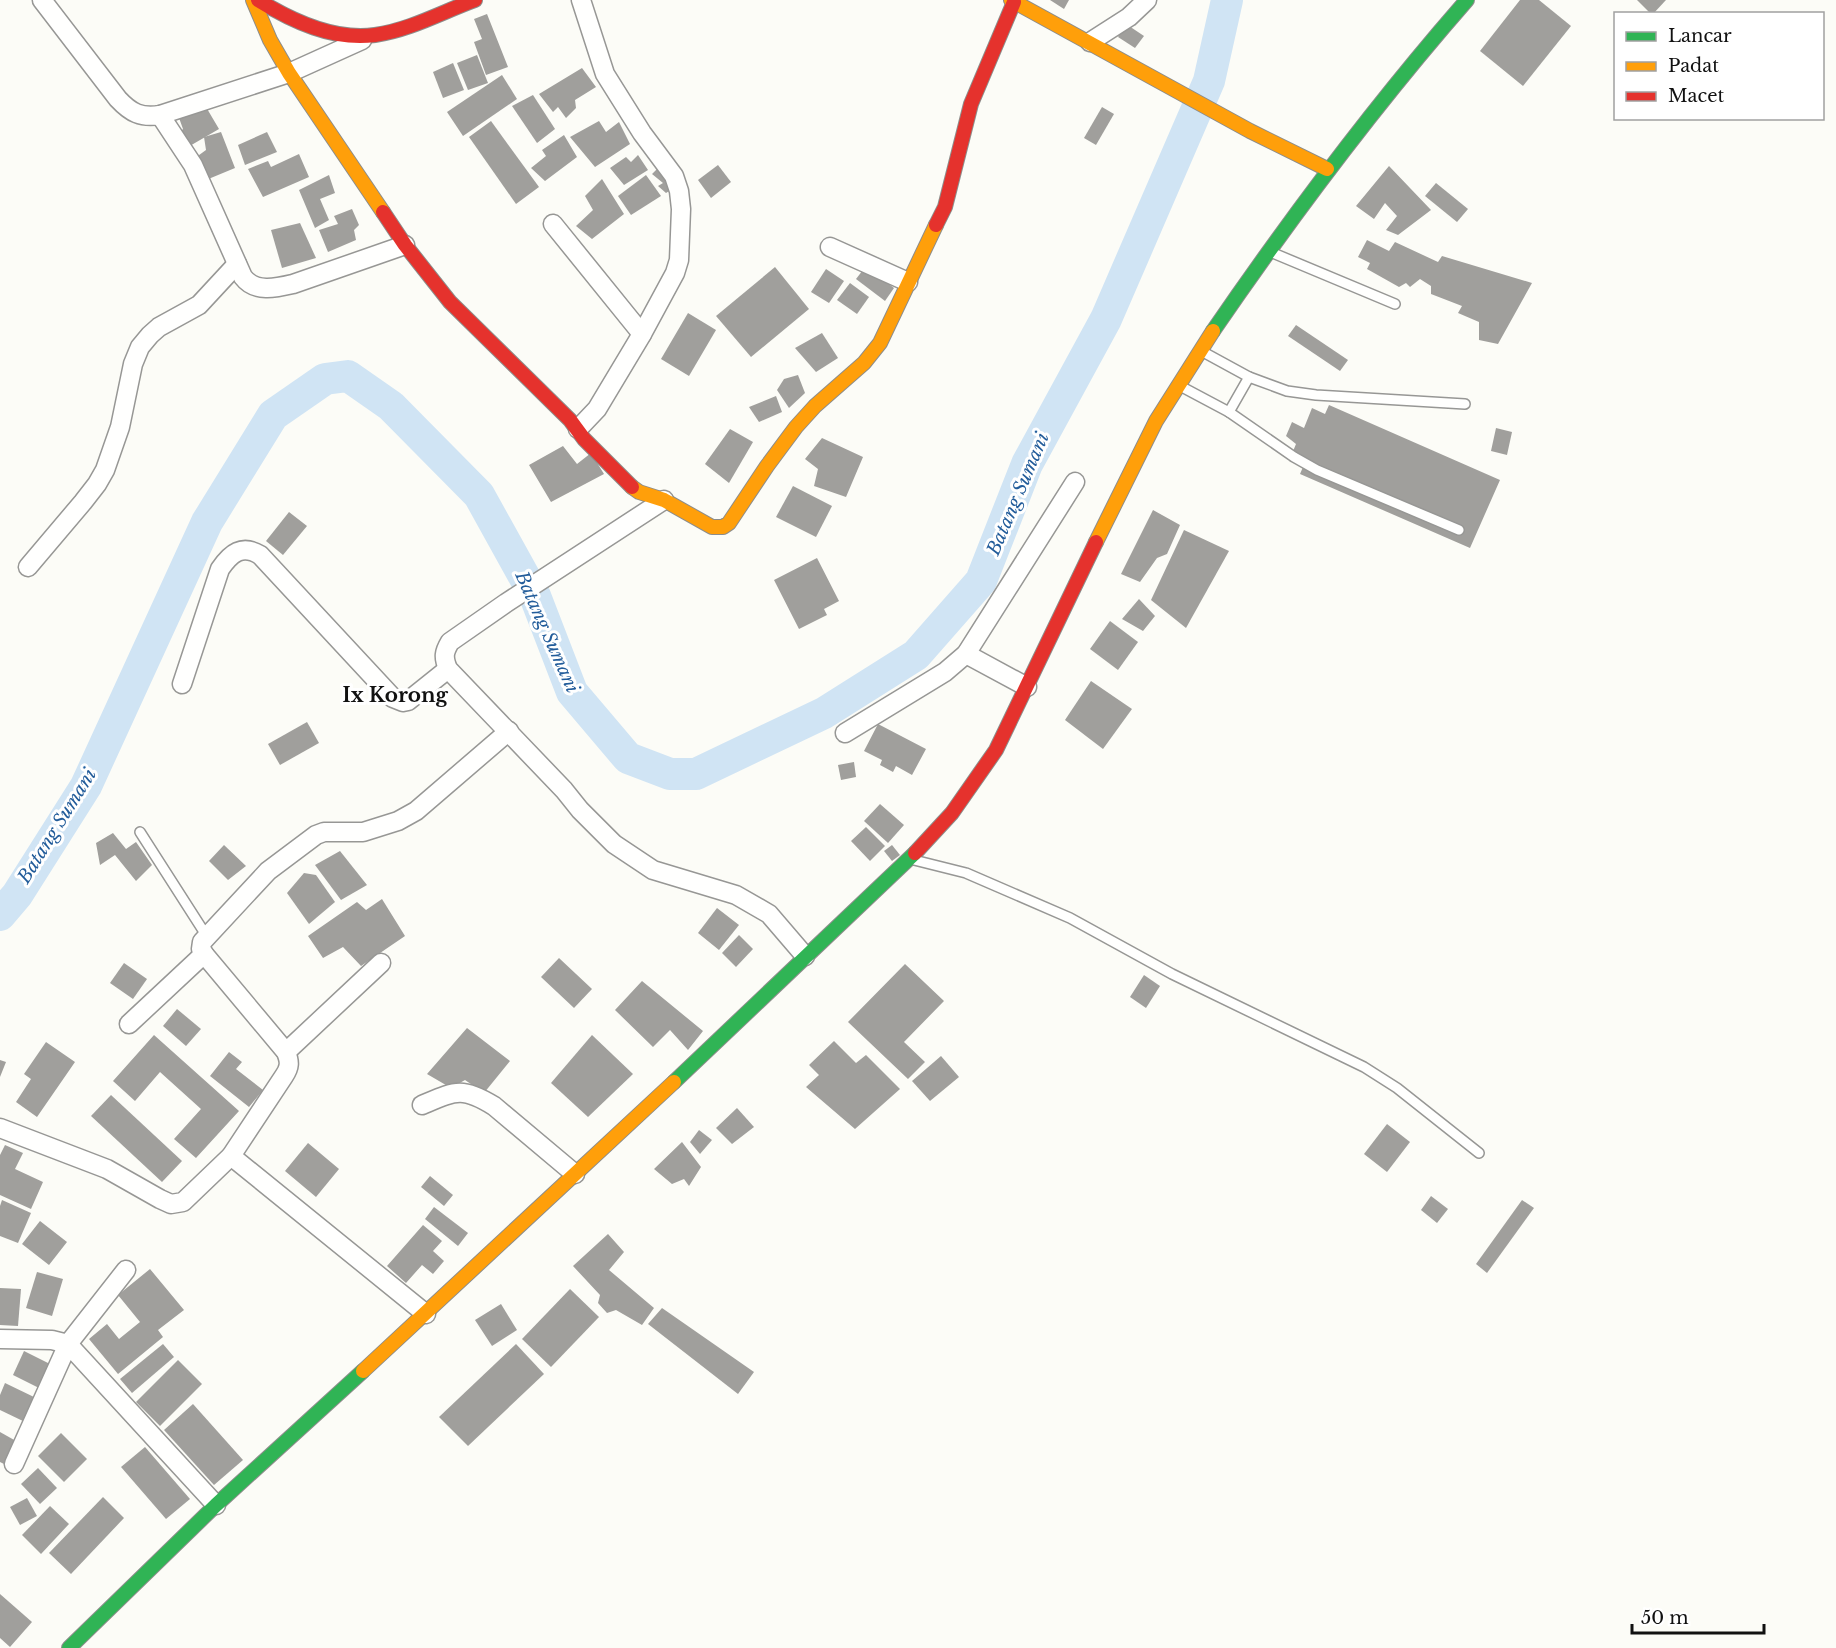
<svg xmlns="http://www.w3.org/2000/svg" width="1836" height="1648" font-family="'Libre Baskerville',serif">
  <rect width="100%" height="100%" fill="#fcfcf7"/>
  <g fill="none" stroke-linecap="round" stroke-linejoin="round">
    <!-- river -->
    <polyline stroke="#d0e4f4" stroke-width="32" points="0,915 17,895 86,786 207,522 273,415 325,379 348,376 391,406 479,495 535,596 572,692 628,758 670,774 696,774 824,713 916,655 981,581 1027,464 1106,319 1209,81 1227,0"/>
  </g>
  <!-- building -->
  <g fill="#a09f9c">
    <polygon points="1050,0 1069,0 1064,9"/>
    <polygon points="1520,0 1539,0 1571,26 1523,86 1480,51"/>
    <polygon points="1637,0 1666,0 1653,14 1651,14"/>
    <polygon points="487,14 508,67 486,75 474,42 482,39 474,19"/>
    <polygon points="1126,24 1144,36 1135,48 1118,37"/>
    <polygon points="477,55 488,83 468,90 457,63"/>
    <polygon points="453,63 464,90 443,98 433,72"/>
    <polygon points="582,68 596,87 575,100 576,108 566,118 558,107 553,112 539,94"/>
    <polygon points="502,75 517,99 463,136 447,112"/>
    <polygon points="533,95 555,129 537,143 512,106"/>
    <polygon points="206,107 219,129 188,147 178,134 183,129 178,115"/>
    <polygon points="1102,107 1114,114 1096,145 1084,138"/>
    <polygon points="491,121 539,187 516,204 469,137"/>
    <polygon points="599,121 606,132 619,122 630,144 595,167 570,137"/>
    <polygon points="221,132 235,168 206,180 195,158 206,150 204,137"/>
    <polygon points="267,132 277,152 245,165 238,145"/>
    <polygon points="564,135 577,157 545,181 531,168 546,156 542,150"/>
    <polygon points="299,154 309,177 263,197 248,169 268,161 271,167"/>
    <polygon points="638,155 648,170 624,185 610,168 626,157 631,162"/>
    <polygon points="718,165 731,182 711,198 698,180"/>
    <polygon points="1389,166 1431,210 1398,235 1386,230 1397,216 1385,203 1374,219 1356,206"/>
    <polygon points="657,169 674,188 666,193 658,186 663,183 652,174"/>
    <polygon points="329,175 335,193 320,199 329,220 315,228 299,190"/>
    <polygon points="646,175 661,196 631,215 618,196"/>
    <polygon points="602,179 624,214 592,239 576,226 593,210 585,196"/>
    <polygon points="1436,183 1468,209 1457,222 1425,196"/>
    <polygon points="352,209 359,225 354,230 356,240 328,252 319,230 338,224 334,216"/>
    <polygon points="300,223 316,258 282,268 271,230"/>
    <polygon points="1367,240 1389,251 1395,242 1438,262 1442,256 1532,283 1498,344 1479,340 1479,322 1458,313 1462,306 1431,294 1431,286 1420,279 1410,287 1406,283 1399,287 1367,269 1370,263 1358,257"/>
    <polygon points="866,266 894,288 885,301 856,279"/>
    <polygon points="775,267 809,309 751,357 716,316"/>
    <polygon points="826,269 844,281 829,303 811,292"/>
    <polygon points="850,283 869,297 857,314 837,300"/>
    <polygon points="688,313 716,330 689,376 661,359"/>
    <polygon points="1296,325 1348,360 1340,371 1288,336"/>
    <polygon points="822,333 838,358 816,372 795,348"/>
    <polygon points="798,375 805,393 789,408 777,390 784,379"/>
    <polygon points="776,396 782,412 759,422 749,407"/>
    <polygon points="1329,405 1500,480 1470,548 1300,474 1303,467 1289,461 1296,444 1286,436 1292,422 1304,428 1312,408 1325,414"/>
    <polygon points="1496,428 1512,432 1507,455 1491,451"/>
    <polygon points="730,429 753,442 729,483 705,464"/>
    <polygon points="822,438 863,457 846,497 814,486 818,469 805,459"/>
    <polygon points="563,446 577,464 591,453 604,474 551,502 529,465"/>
    <polygon points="793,486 832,506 816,537 776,517"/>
    <polygon points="1153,510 1180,525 1167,554 1157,558 1140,582 1121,574"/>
    <polygon points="289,512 307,526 283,555 266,541"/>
    <polygon points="1184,530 1229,551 1186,628 1151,600"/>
    <polygon points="817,558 839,601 824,609 827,615 799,629 774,580"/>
    <polygon points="1139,599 1155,616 1143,631 1122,619"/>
    <polygon points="1110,621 1138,642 1118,670 1090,649"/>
    <polygon points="1091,681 1132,709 1103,749 1065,720"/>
    <polygon points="307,722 319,743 280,765 268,744"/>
    <polygon points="878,724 926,749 912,775 896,766 893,772 880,765 882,760 864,751"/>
    <polygon points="854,762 856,777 841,780 838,765"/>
    <polygon points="880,804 904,825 888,843 864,821"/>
    <polygon points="866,827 885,846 870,861 851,841"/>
    <polygon points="113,833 126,849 136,842 152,865 136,881 115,855 100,865 96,843"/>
    <polygon points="224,845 246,866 228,880 209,861"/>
    <polygon points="892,845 900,855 892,861 884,851"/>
    <polygon points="340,851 367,885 341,900 315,865"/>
    <polygon points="304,873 316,875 335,902 309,924 287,893"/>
    <polygon points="382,899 405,936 361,966 343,947 323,958 308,936 357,902 366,910"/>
    <polygon points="717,908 739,925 719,950 698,933"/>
    <polygon points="739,935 753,949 736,967 722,953"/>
    <polygon points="559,958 592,989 574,1008 541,977"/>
    <polygon points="124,963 147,979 133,999 110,983"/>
    <polygon points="905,964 944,1001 904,1042 925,1062 908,1079 848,1022"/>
    <polygon points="1144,975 1160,986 1146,1008 1130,997"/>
    <polygon points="642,981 703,1031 688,1050 670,1030 653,1047 615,1010"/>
    <polygon points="177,1009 201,1029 186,1046 163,1026"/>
    <polygon points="467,1028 510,1061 484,1093 465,1080 451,1088 427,1074"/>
    <polygon points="154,1035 239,1111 196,1158 174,1139 201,1109 160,1072 135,1101 113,1081"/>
    <polygon points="592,1035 633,1074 588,1117 551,1083"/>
    <polygon points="834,1041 856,1063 866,1055 900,1089 855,1129 806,1087 819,1075 809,1065"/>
    <polygon points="46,1042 75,1062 37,1117 16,1102 31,1079 24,1074"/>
    <polygon points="229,1052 242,1062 236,1069 263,1090 249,1107 210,1076"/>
    <polygon points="941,1056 959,1077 930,1101 912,1081"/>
    <polygon points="0,1060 6,1062 0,1077"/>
    <polygon points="111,1095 182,1161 162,1182 91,1116"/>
    <polygon points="737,1108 754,1127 732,1144 716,1128"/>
    <polygon points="1387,1124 1410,1142 1387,1172 1364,1154"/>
    <polygon points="699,1130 712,1140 700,1154 690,1142"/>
    <polygon points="682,1142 701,1167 689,1186 684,1179 672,1184 654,1169"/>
    <polygon points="308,1143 339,1169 316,1197 285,1171"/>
    <polygon points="5,1145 23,1153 15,1169 43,1182 31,1209 0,1195 0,1155"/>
    <polygon points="430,1176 453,1195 444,1206 421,1187"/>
    <polygon points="1431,1196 1448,1209 1437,1223 1421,1210"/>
    <polygon points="2,1200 31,1213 18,1243 0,1236 0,1206"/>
    <polygon points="1522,1200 1534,1208 1487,1273 1476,1264"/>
    <polygon points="434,1207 468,1233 458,1246 425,1219"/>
    <polygon points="40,1221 67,1242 49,1265 22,1244"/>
    <polygon points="423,1225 442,1241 433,1251 444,1261 433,1274 422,1265 406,1283 387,1266"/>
    <polygon points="608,1234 624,1252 609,1270 654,1308 642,1325 616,1310 607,1313 598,1303 600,1295 573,1266"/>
    <polygon points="150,1269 184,1310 158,1330 163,1337 118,1374 89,1339 107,1324 119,1339 140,1322 118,1295"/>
    <polygon points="37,1272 63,1279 52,1316 26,1308"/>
    <polygon points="0,1288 21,1289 18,1326 0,1325"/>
    <polygon points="570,1289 599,1317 551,1367 522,1339"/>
    <polygon points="501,1304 517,1330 492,1346 475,1320"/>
    <polygon points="662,1308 754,1372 738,1394 648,1324"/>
    <polygon points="163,1344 174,1357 132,1393 120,1379"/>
    <polygon points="516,1344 544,1374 468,1446 439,1417"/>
    <polygon points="24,1351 50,1364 39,1388 13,1375"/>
    <polygon points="178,1360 202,1384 160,1426 136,1402"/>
    <polygon points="5,1383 36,1398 25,1422 0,1410 0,1395"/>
    <polygon points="193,1404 243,1460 214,1485 164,1430"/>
    <polygon points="0,1432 16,1441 4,1464 0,1462"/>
    <polygon points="61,1433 87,1459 64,1482 38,1456"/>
    <polygon points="145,1447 190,1499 166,1519 121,1467"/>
    <polygon points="38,1468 57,1488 40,1504 21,1484"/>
    <polygon points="103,1497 124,1518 71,1574 49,1553"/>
    <polygon points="27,1498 37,1516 20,1525 10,1507"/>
    <polygon points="50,1506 69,1524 41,1554 22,1535"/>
    <polygon points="0,1594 32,1622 10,1647 0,1638"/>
  </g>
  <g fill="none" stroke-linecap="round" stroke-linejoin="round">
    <!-- lane casing -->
    <g stroke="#979795" stroke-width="12">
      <g id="lane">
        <polyline points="1273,253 1395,304"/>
        <polyline points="1205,353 1249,377 1287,391 1316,395 1465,404"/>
        <polyline points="1182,387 1229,412 1294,457 1317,470 1459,530"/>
        <polyline points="1229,412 1249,377"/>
        <polyline points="140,832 206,935"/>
        <polyline points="914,860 966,873 1070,918 1172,974 1364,1067 1397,1088 1479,1153"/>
      </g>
    </g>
    <!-- street casing -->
    <g stroke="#979795" stroke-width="21">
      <g id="street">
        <path d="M42,0l76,99c13,14 23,19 42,16l129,-42 73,-33"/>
        <polyline points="1090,42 1129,17 1147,0"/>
        <path d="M160,115l33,50 50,112c12,16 33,11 50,7l112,-39"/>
        <polyline points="553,224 642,334"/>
        <polyline points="830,247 908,282"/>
        <polyline points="578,429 597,409 642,334 675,273 679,260 681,209 679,191 674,176 642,133 605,74 581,0"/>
        <path d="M664,500l-158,103 -56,39c-6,10 -7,15 -2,27l116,121 16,20 34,34 39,26 83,25 33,19 36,42"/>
        <polyline points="28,567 83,502 97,484 105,470 120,427 133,364 140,347 150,335 159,327 199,305 237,264"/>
        <polyline points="966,654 1027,687"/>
        <path d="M182,684l38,-115c11,-16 22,-25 40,-14l133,143 10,4 5,-1 40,-32"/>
        <polyline points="845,733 945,672 966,654 1075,482"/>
        <polyline points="129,1024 204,954"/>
        <polyline points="286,1052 381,963"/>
        <path d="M422,1105c33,-14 40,-19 72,1l81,68"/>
        <path d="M0,1128l107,41 53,30 11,5 12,-2 48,-46 53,-80c6,-9 6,-14 2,-24l-82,-98 -3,-5 1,-7 66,-71 48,-36 8,-3h39l35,-11 18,-10 93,-80"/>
        <polyline points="231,1156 426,1314"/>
        <polyline points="0,1339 52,1340 68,1344 126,1270"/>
        <polyline points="14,1464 68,1344 216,1505"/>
      </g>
    </g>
    <!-- fast casing -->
    <g stroke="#8d8d8b" stroke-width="16">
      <g id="fast">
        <path d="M1213,331c79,-115 162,-226 254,-331"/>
        <polyline points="674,1082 915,853"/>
        <polyline points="69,1648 216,1505 363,1371"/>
      </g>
    </g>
    <!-- slow casing -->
    <g stroke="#8d8d8b" stroke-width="16">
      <g id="slow">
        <polyline points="253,0 270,40 289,73 383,212"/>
        <polyline points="1011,0 1250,131 1327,169"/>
        <polyline points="632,487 639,492 664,500 712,527 723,527 729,523 767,466 796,427 815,406 864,363 880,343 936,225"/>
        <polyline points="1096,542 1156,421 1213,331"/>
        <polyline points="363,1371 674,1082"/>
      </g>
    </g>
    <!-- jam casing -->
    <g stroke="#8d8d8b" stroke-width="16">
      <g id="jam">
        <path d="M258,0c34,21 76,41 117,35 35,-5 67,-23 100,-35"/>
        <polyline points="383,212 405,245 450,302 570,420 584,439 632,487"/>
        <polyline points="936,225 945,207 971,104 1014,2"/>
        <polyline points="915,853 952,813 996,750 1096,542"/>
      </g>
    </g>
    <!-- lane -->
    <use href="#lane" stroke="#fffffe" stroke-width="9"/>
    <!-- street -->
    <use href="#street" stroke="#fffffe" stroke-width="18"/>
    <!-- fast -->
    <use href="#fast" stroke="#30b455" stroke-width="14"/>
    <!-- slow -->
    <use href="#slow" stroke="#ff9f0a" stroke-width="14"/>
    <!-- jam -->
    <use href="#jam" stroke="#e5322d" stroke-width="14"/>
  </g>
  <g text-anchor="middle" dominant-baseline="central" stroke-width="6" stroke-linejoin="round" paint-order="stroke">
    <!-- water labels -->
    <g font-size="18" font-style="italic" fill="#225c9a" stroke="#fff">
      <text transform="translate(1018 494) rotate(-67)">Batang Sumani</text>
      <text transform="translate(547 632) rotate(66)">Batang Sumani</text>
      <text transform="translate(57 826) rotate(-58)">Batang Sumani</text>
    </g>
    <!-- quarter labels -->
    <g font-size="20" font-weight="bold" fill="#111" stroke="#fff">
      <text x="395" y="695">Ix Korong</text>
    </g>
  </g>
  <!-- legend -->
  <rect x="1614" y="12" width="210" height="108" fill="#ffffff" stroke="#a0a0a0" stroke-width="1.5"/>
  <rect x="1626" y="32" width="30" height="9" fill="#30b455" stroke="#a0a0a0" stroke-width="1.5"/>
  <text x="1668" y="42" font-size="18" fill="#111111">Lancar</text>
  <rect x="1626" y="62" width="30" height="9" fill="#ff9f0a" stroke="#a0a0a0" stroke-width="1.5"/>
  <text x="1668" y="72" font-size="18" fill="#111111">Padat</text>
  <rect x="1626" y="92" width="30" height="9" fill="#e5322d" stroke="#a0a0a0" stroke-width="1.5"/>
  <text x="1668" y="102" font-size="18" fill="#111111">Macet</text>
  <!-- scale -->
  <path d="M1632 1624v9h132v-9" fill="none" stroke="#111111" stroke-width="3"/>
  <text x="1641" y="1624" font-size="18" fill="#111111" stroke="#ffffff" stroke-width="4.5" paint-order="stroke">50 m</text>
</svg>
